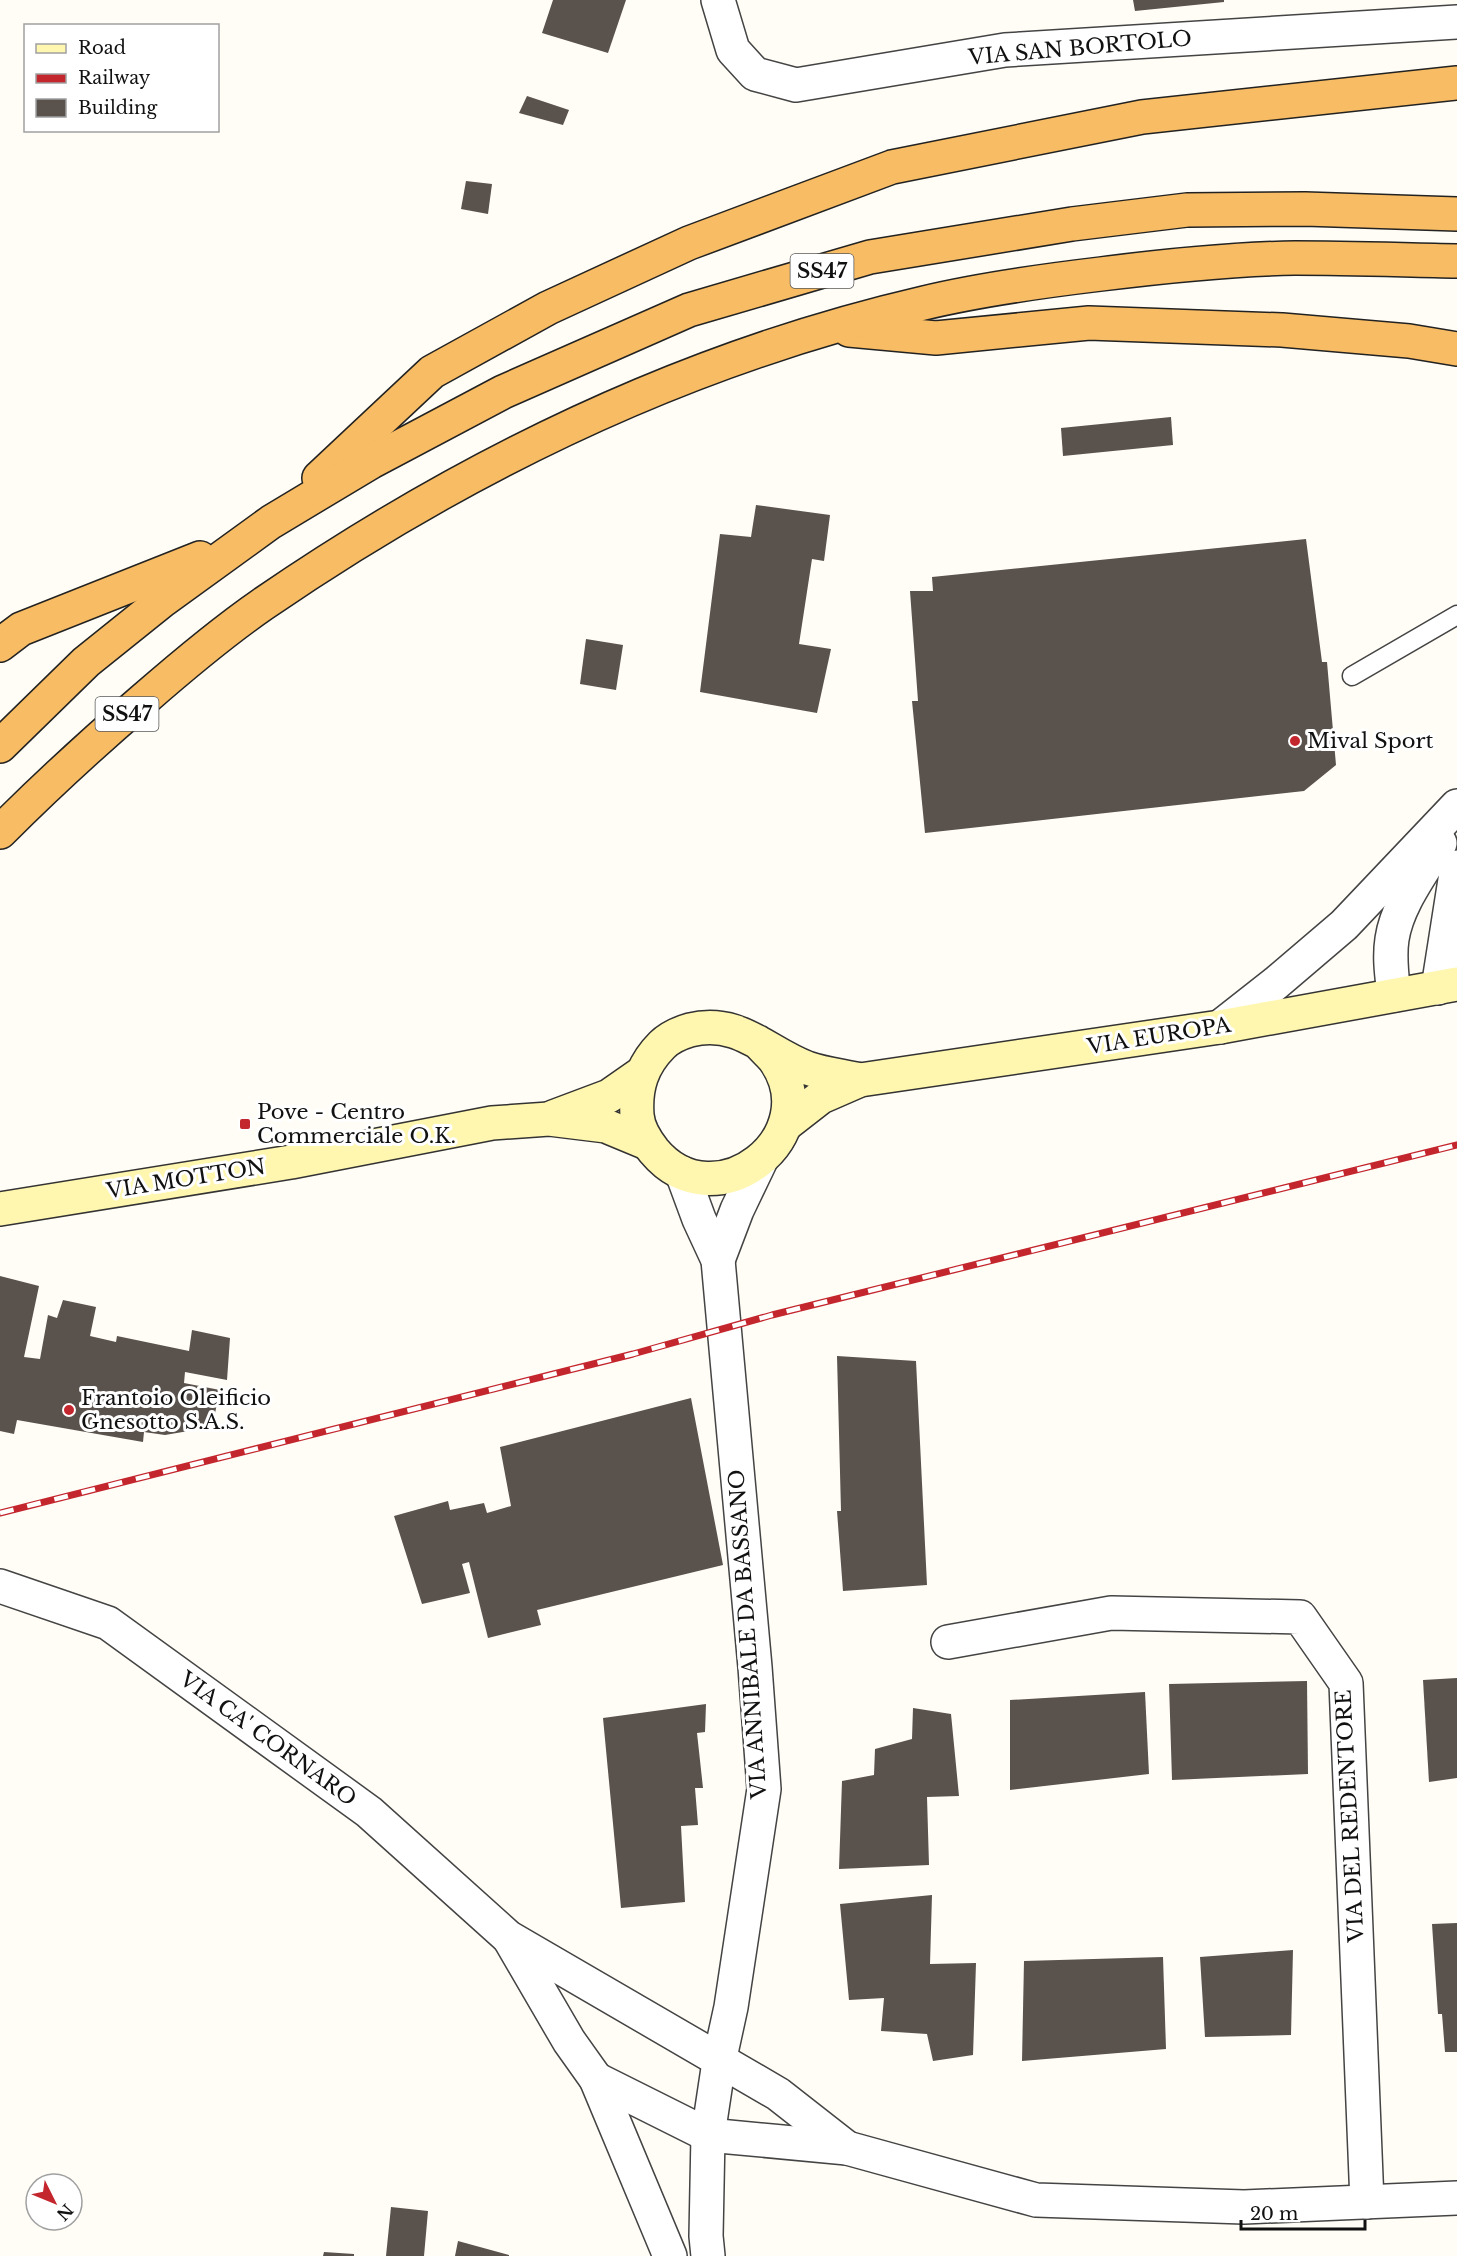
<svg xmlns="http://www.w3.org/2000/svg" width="1457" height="2256" font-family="'Libre Baskerville',serif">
  <rect width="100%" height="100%" fill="#fffdf5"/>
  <!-- building -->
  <g fill="#5a524d">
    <polygon points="553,0 626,0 608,53 542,33"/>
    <polygon points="1133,0 1224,0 1224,2 1135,11"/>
    <polygon points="527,96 569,110 563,125 519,113"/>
    <polygon points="466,181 492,184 488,214 461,209"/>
    <polygon points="1171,417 1173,445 1063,456 1061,428"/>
    <polygon points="756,505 830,515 824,561 812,559 799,644 831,649 817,713 700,692 720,534 751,537"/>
    <polygon points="1306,539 1322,662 1327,662 1336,765 1304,791 925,833 912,701 918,701 910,591 933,591 932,577"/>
    <polygon points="586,639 623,645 616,690 580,684"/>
    <polygon points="0,1276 39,1286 24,1357 40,1359 48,1315 57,1318 63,1300 96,1307 90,1336 116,1342 117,1336 189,1351 192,1330 230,1338 227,1380 185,1372 184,1383 220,1390 212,1427 165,1435 144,1432 143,1442 17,1420 14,1434 0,1431"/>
    <polygon points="837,1356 916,1361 927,1585 843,1591 837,1511 841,1511"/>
    <polygon points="691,1398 723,1565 537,1610 541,1625 488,1638 469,1562 462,1564 470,1593 422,1604 394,1516 448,1501 450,1510 484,1503 487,1513 511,1506 500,1447"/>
    <polygon points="1457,1678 1457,1778 1429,1782 1423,1680"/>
    <polygon points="1307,1681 1308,1774 1172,1780 1169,1684"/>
    <polygon points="1145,1692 1149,1774 1010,1790 1010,1700"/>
    <polygon points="706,1704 705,1732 697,1733 703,1788 695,1788 698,1825 681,1826 685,1902 621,1908 603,1718"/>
    <polygon points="913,1708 951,1714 959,1796 927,1797 929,1865 839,1869 842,1781 874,1775 875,1749 912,1739"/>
    <polygon points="932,1895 930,1964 976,1963 973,2055 933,2061 927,2034 881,2031 884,1998 849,2000 840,1904"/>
    <polygon points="1457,1923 1457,2052 1445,2052 1442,2014 1438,2014 1432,1924"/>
    <polygon points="1293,1950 1291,2035 1205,2037 1200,1957"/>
    <polygon points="1163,1957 1166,2049 1022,2061 1024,1961"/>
    <polygon points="391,2207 428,2211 424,2256 386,2256"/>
    <polygon points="458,2241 509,2255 509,2256 455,2256"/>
    <polygon points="324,2252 354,2254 354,2256 323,2256"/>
  </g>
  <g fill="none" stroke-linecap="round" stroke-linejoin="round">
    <!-- service casing -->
    <g stroke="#444" stroke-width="21">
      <polyline id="service" points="1352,676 1457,615"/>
    </g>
    <!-- minor casing -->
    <g stroke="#444" stroke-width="36">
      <g id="minor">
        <polyline points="718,0 733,50 755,74 796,85 1005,50 1457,22"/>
        <polyline points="0,1586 108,1623 369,1812 508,1937 778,2094 847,2148"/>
        <polyline points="948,1642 1111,1613 1300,1617 1346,1683 1367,2202"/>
        <polyline points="509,1938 569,2041 596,2079 670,2256"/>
        <polyline points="596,2079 708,2135 847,2148 1036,2200 1244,2207 1457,2198"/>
      </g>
    </g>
    <!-- tertiary casing -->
    <g stroke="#444" stroke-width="36">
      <g id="tertiary">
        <polyline points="1438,988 1457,867"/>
        <path d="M1394,995c-2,-18 -5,-37 -2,-56 5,-34 30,-66 48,-96"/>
        <polyline points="1220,1027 1276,983 1344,925 1457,806"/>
        <polyline points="682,1173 699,1219 718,1260 755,1667 764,1789 731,2007 719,2062 708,2135 706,2236 708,2256"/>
        <polyline points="718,1260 737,1210 760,1162"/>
      </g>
    </g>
    <!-- secondary casing -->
    <g stroke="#333" stroke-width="36">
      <g id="secondary">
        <path d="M758,1042c5,6 11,11 16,17 55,76 -58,166 -120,92 -8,-10 -16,-23 -17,-36 -2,-28 5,-50 25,-70 7,-7 18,-12 28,-15 49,-12 75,22 117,38 17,6 36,8 53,12"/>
        <polyline points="553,1117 609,1096 642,1073"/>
        <polyline points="785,1125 821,1097 860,1080 1220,1027 1457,984"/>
        <polyline points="0,1209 291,1162 492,1123 549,1119 606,1126 647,1143"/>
      </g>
    </g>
    <!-- trunk casing -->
    <g stroke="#222" stroke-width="36">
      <g id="trunk">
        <polyline points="849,330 936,338 1089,323 1282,330 1409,341 1457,349"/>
        <polyline points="319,478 432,372 548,308 689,243 892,167 1142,117 1457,83"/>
        <polyline points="0,645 21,629 200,558"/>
        <polyline points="0,746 86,662 162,601 271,522 371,462 503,392 689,310 870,257 1072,224 1187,210 1305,209 1457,214"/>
        <path d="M0,832c46,-46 94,-90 143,-132 39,-34 78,-67 120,-96 201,-138 424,-246 661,-301 58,-14 118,-22 177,-29 64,-8 129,-15 194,-16 54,0 108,2 162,3"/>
      </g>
    </g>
    <!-- service -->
    <use href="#service" stroke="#fff" stroke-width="18"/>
    <!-- minor -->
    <use href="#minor" stroke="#fff" stroke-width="33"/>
    <!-- tertiary -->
    <use href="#tertiary" stroke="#fff" stroke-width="33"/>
    <!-- secondary -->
    <use href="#secondary" stroke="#fff6b0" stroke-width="33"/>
    <!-- trunk -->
    <use href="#trunk" stroke="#f7bc64" stroke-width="33"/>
    <!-- rail casing -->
    <g stroke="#c4262e" stroke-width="7">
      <polyline id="rail" points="0,1513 633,1354 772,1315 1457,1145"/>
    </g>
    <!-- rail -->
    <use href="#rail" stroke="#fff" stroke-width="4.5" stroke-dasharray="14" stroke-linecap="butt"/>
  </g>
  <!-- markers -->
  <g fill="#c4262e" stroke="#fff" stroke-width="2">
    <circle cx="1295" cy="741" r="6"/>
    <rect x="239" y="1118" width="12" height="12" rx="3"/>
    <circle cx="69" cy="1410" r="6"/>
  </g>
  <g text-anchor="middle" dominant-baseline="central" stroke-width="6" stroke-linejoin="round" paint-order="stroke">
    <!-- shield labels -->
    <g fill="#fff" stroke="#585858" stroke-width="1.5">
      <rect x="790.5" y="254" width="63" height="34" rx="4.5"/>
      <rect x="95.5" y="697" width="63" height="34" rx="4.5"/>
    </g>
    <g font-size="20" font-weight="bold" fill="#111">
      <text x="822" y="271">SS47</text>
      <text x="127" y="714">SS47</text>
    </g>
    <!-- street labels -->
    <g font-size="21" fill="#111" stroke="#fff">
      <text transform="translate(1080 48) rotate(-5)">VIA SAN BORTOLO</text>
      <text transform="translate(1159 1036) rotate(-9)">VIA EUROPA</text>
      <text transform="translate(186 1179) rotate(-9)">VIA MOTTON</text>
      <text transform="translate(748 1634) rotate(-94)">VIA ANNIBALE DA BASSANO</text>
      <text transform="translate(268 1739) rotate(36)">VIA CA' CORNARO</text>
      <text transform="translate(1350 1816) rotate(-93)">VIA DEL REDENTORE</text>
    </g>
    <!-- poi labels -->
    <g font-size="21" fill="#111" stroke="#fff" text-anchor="start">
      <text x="1307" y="741">Mival Sport</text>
      <text x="257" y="1112">Pove - Centro<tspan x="257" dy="24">Commerciale O.K.</tspan></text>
      <text x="81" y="1398">Frantoio Oleificio<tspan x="81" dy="24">Gnesotto S.A.S.</tspan></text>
    </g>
  </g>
  <!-- legend -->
  <rect x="24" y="24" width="195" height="108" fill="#ffffff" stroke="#a0a0a0" stroke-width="1.5"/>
  <rect x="36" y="44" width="30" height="9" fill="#fff6b0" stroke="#a0a0a0" stroke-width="1.5"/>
  <text x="78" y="54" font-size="18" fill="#111111">Road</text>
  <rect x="36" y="74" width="30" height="9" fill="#c4262e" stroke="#a0a0a0" stroke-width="1.5"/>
  <text x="78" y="84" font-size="18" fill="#111111">Railway</text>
  <rect x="36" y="99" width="30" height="18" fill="#5a524d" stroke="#a0a0a0" stroke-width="1.5"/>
  <text x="78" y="114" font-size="18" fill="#111111">Building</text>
  <!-- north arrow -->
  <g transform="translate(54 2202) rotate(133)"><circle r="28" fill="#ffffff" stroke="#a0a0a0" stroke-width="1.5"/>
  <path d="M0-4.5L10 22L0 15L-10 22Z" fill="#c4262e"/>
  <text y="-9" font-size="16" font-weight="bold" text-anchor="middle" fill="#111111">N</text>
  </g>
  <!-- scale -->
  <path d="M1241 2220v9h124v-9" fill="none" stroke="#111111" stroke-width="3"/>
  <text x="1250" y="2220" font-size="18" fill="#111111" stroke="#ffffff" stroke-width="4.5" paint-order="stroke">20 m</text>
</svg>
